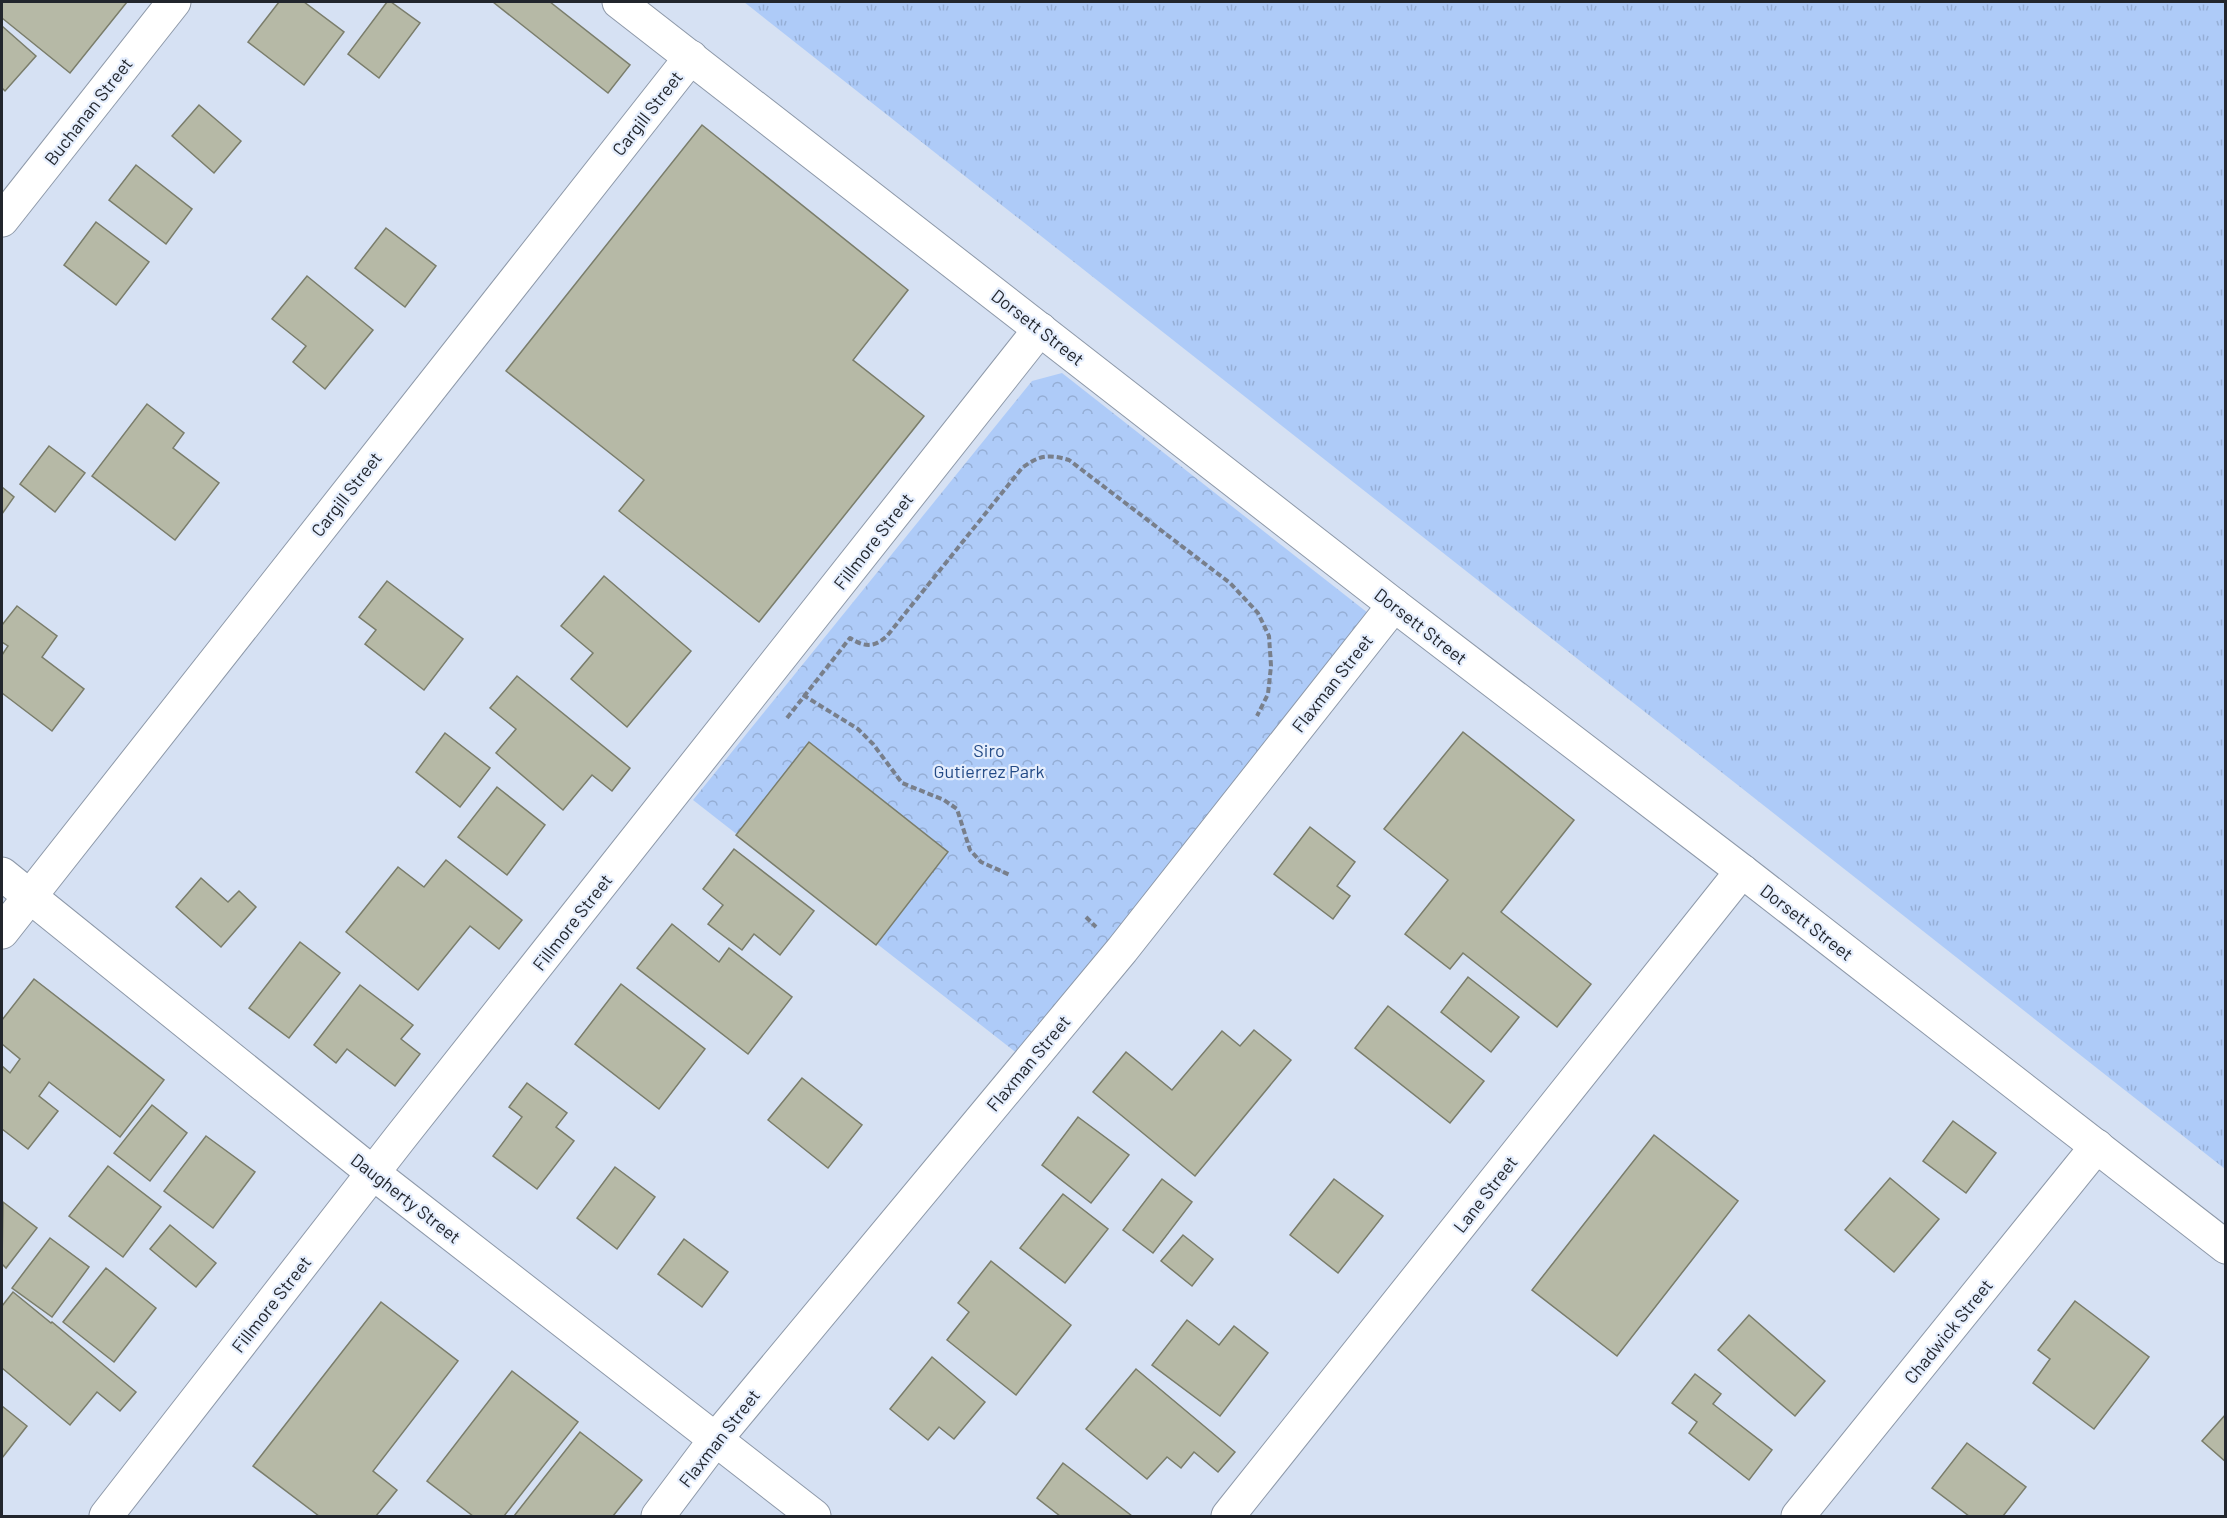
<svg xmlns="http://www.w3.org/2000/svg" width="2227" height="1518" font-family="Barlow,sans-serif">
  <defs>
    <pattern id="grass-tufts" width="24" height="20" patternUnits="userSpaceOnUse" patternTransform="scale(1.5)"><rect width="24" height="20" fill="#aecbf8"/><path d="M3 7l-1-3M5 7V3M7 7l1-3M15 17l-1-3M17 17v-4M19 17l1-3" fill="none" stroke="#95aed5"/></pattern>
    <pattern id="park-crowns" width="20" height="18" patternUnits="userSpaceOnUse" patternTransform="scale(1.5)"><rect width="20" height="18" fill="#aecbf8"/><path d="M2 6a3 3 0 1 1 6 0M12 15a3 3 0 1 1 6 0" fill="none" stroke="#95aed5"/></pattern>
  </defs>
  <rect width="100%" height="100%" fill="#d6e1f3"/>
  <!-- grass -->
  <polygon fill="url(#grass-tufts)" points="744,2 2225,2 2225,1169"/>
  <!-- park -->
  <polygon fill="url(#park-crowns)" points="1062,373 1368,613 1018,1054 693,800 1032,381"/>
  <!-- building -->
  <g fill="#b6b9a6" stroke="#7a7d6b" stroke-width="1.5">
    <polygon points="2,2 127,2 70,73 2,18"/>
    <polygon points="279,2 304,2 344,32 304,85 248,42"/>
    <polygon points="387,2 391,2 420,23 379,78 348,54"/>
    <polygon points="493,2 550,2 630,65 608,93"/>
    <polygon points="2,26 36,56 5,91 2,88"/>
    <polygon points="199,105 241,141 214,173 172,136"/>
    <polygon points="702,125 908,290 853,360 924,416 759,622 619,511 644,480 506,371"/>
    <polygon points="136,165 192,209 166,244 109,200"/>
    <polygon points="96,222 149,262 116,305 64,265"/>
    <polygon points="386,228 436,266 405,307 355,268"/>
    <polygon points="307,276 373,330 325,389 293,362 306,346 272,319"/>
    <polygon points="147,404 184,433 173,448 219,483 175,540 92,476"/>
    <polygon points="49,446 85,473 55,512 20,484"/>
    <polygon points="2,487 14,497 2,514"/>
    <polygon points="604,576 691,651 627,727 571,679 593,653 561,626"/>
    <polygon points="387,581 463,639 424,690 365,644 376,630 359,617"/>
    <polygon points="17,606 57,636 42,657 84,689 52,731 2,693 2,655 8,646 2,642 2,625"/>
    <polygon points="517,676 630,768 612,791 592,775 563,810 496,753 516,729 490,708"/>
    <polygon points="1463,732 1574,820 1501,912 1591,984 1557,1027 1463,953 1450,969 1405,934 1448,880 1384,829"/>
    <polygon points="445,733 490,768 460,807 416,772"/>
    <polygon points="809,742 948,852 876,945 736,835"/>
    <polygon points="497,787 545,825 507,875 458,837"/>
    <polygon points="1310,827 1355,862 1337,886 1350,896 1333,919 1274,874"/>
    <polygon points="734,849 814,911 780,955 754,934 742,950 708,924 723,905 703,889"/>
    <polygon points="446,860 522,920 499,949 470,926 418,990 346,932 398,867 424,887"/>
    <polygon points="201,878 228,902 239,891 256,907 221,947 176,907"/>
    <polygon points="672,924 719,962 729,948 792,997 748,1054 637,968"/>
    <polygon points="300,942 340,973 289,1038 249,1008"/>
    <polygon points="1468,977 1519,1017 1491,1052 1441,1012"/>
    <polygon points="34,979 164,1080 120,1137 49,1082 39,1096 58,1111 28,1149 2,1129 2,1066 10,1073 20,1059 2,1044 2,1020"/>
    <polygon points="621,984 705,1049 659,1109 575,1044"/>
    <polygon points="360,985 413,1025 401,1039 420,1054 395,1086 347,1049 336,1063 314,1045"/>
    <polygon points="1388,1006 1484,1081 1450,1123 1355,1048"/>
    <polygon points="1254,1030 1291,1060 1195,1176 1093,1092 1126,1052 1172,1090 1222,1031 1240,1046"/>
    <polygon points="802,1078 862,1125 828,1168 768,1120"/>
    <polygon points="527,1083 567,1113 556,1127 574,1141 537,1189 493,1156 522,1117 509,1107"/>
    <polygon points="152,1105 187,1133 150,1181 114,1153"/>
    <polygon points="1078,1117 1129,1155 1091,1203 1042,1165"/>
    <polygon points="1953,1121 1996,1153 1966,1193 1923,1161"/>
    <polygon points="1654,1135 1738,1201 1617,1356 1532,1290"/>
    <polygon points="206,1136 255,1172 213,1228 164,1191"/>
    <polygon points="108,1166 161,1207 123,1257 69,1216"/>
    <polygon points="615,1167 655,1197 617,1249 577,1218"/>
    <polygon points="1890,1178 1939,1219 1894,1272 1845,1230"/>
    <polygon points="1162,1179 1192,1202 1153,1253 1123,1230"/>
    <polygon points="1334,1179 1383,1216 1338,1273 1290,1235"/>
    <polygon points="1063,1194 1108,1229 1065,1283 1020,1248"/>
    <polygon points="3,1202 37,1228 6,1268 2,1264"/>
    <polygon points="170,1225 216,1263 196,1287 150,1249"/>
    <polygon points="1183,1235 1213,1259 1192,1286 1161,1261"/>
    <polygon points="50,1238 89,1267 52,1317 12,1288"/>
    <polygon points="684,1239 728,1272 702,1307 658,1274"/>
    <polygon points="991,1261 1071,1325 1016,1395 947,1340 969,1312 958,1303"/>
    <polygon points="106,1268 156,1308 114,1362 63,1322"/>
    <polygon points="13,1292 51,1323 52,1322 136,1392 120,1411 97,1392 70,1425 2,1368 2,1306"/>
    <polygon points="2075,1301 2149,1357 2094,1429 2033,1383 2050,1359 2038,1350"/>
    <polygon points="381,1302 458,1361 373,1471 397,1490 376,1516 319,1516 253,1466"/>
    <polygon points="1749,1315 1825,1381 1795,1416 1718,1350"/>
    <polygon points="1187,1320 1219,1345 1234,1326 1268,1353 1220,1416 1152,1365"/>
    <polygon points="932,1357 985,1402 954,1439 939,1427 928,1440 890,1409"/>
    <polygon points="1136,1369 1235,1452 1218,1472 1194,1452 1181,1468 1167,1457 1147,1479 1086,1429"/>
    <polygon points="512,1371 578,1422 504,1516 473,1516 427,1481"/>
    <polygon points="1695,1374 1721,1394 1713,1404 1772,1450 1749,1480 1689,1433 1697,1422 1672,1403"/>
    <polygon points="2,1406 27,1426 2,1458"/>
    <polygon points="2226,1414 2226,1462 2202,1441"/>
    <polygon points="580,1432 642,1480 613,1516 514,1516"/>
    <polygon points="1967,1443 2026,1487 2003,1516 1969,1516 1932,1488"/>
    <polygon points="1063,1463 1132,1516 1060,1516 1037,1498"/>
  </g>
  <g fill="none" stroke-linecap="round" stroke-linejoin="round">
    <!-- street casing -->
    <g stroke="#8e99a9" stroke-width="35">
      <g id="street">
        <polyline points="619,2 1394,605 1742,871 2226,1247"/>
        <polyline points="2,220 174,2"/>
        <polyline points="2,874 373,1173 814,1516"/>
        <polyline points="2,932 691,57"/>
        <polyline points="106,1516 400,1138 1040,329"/>
        <polyline points="658,1516 715,1440 1122,950 1394,605"/>
        <polyline points="1228,1516 1742,871"/>
        <polyline points="1798,1516 2097,1146"/>
      </g>
    </g>
    <!-- path -->
    <g stroke="#787f8b" stroke-width="4" stroke-dasharray="6 3" stroke-linecap="butt">
      <polyline points="803,695 858,729 873,744 902,783 944,800 957,809 970,850 981,862 1010,875"/>
      <path d="M787,718l63,-80c14,9 24,10 37,-2l135,-168c17,-13 27,-14 47,-8l161,123 28,30 11,23 2,30 -3,28 -11,22"/>
      <polyline points="1086,917 1096,927"/>
    </g>
    <!-- street -->
    <use href="#street" stroke="#fff" stroke-width="33"/>
  </g>
  <g text-anchor="middle" dominant-baseline="central" stroke-width="4.5" stroke-linejoin="round" paint-order="stroke">
    <!-- street labels -->
    <g font-size="18" fill="#22262d" stroke="#e5eefd">
      <text transform="translate(88 111) rotate(-52)">Buchanan Street</text>
      <text transform="translate(647 113) rotate(-52)">Cargill Street</text>
      <text transform="translate(1038 327) rotate(38)">Dorsett Street</text>
      <text transform="translate(346 494) rotate(-52)">Cargill Street</text>
      <text transform="translate(873 541) rotate(-52)">Fillmore Street</text>
      <text transform="translate(1421 626) rotate(38)">Dorsett Street</text>
      <text transform="translate(1332 683) rotate(-52)">Flaxman Street</text>
      <text transform="translate(572 922) rotate(-52)">Fillmore Street</text>
      <text transform="translate(1807 922) rotate(38)">Dorsett Street</text>
      <text transform="translate(1028 1063) rotate(-50)">Flaxman Street</text>
      <text transform="translate(1485 1194) rotate(-52)">Lane Street</text>
      <text transform="translate(406 1198) rotate(38)">Daugherty Street</text>
      <text transform="translate(271 1304) rotate(-52)">Fillmore Street</text>
      <text transform="translate(1948 1331) rotate(-51)">Chadwick Street</text>
      <text transform="translate(719 1438) rotate(-52)">Flaxman Street</text>
    </g>
    <!-- park labels -->
    <g font-size="18" fill="#234a86" stroke="#e5eefd">
      <text x="989" y="750">Siro<tspan x="989" dy="21">Gutierrez Park</tspan></text>
    </g>
  </g>
  <!-- border -->
  <rect width="2227" height="1518" fill="none" stroke="#22262d" stroke-width="6"/>
</svg>
